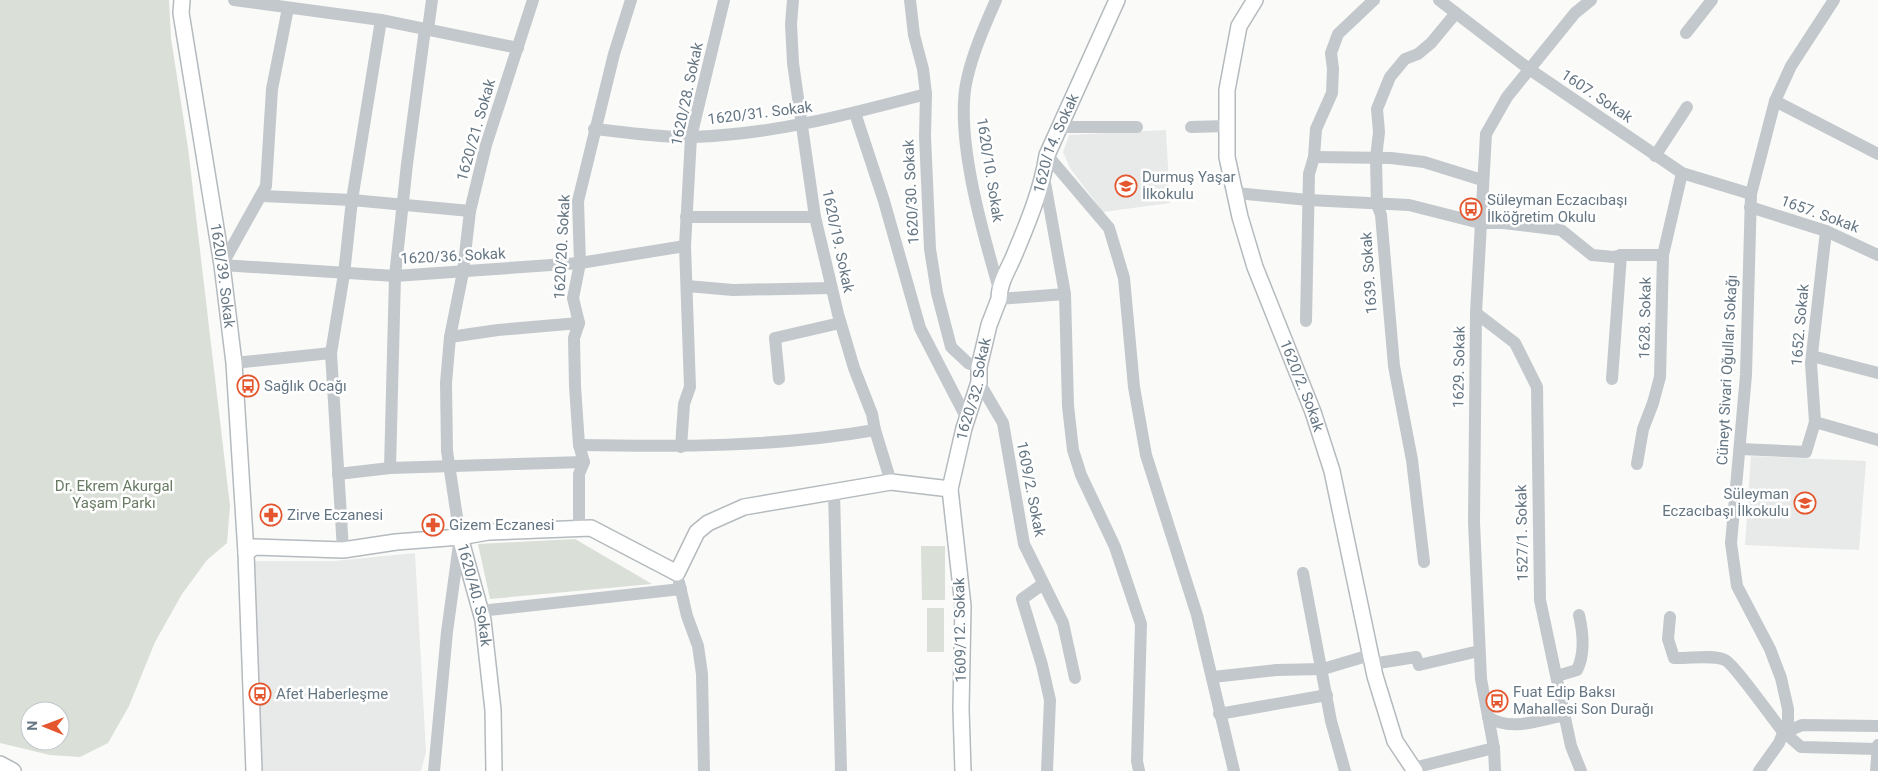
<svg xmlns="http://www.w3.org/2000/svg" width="1878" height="771" font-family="Roboto,sans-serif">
  <rect width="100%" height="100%" fill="#fafaf8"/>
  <!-- built -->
  <g fill="#e8e9e9">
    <polygon points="1166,130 1170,203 1103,212 1070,168 1063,152 1069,135"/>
    <polygon points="1751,456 1866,461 1859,550 1745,545"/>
    <polygon points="415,553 426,752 421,771 260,771 248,561 334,561"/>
  </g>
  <!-- green -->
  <g fill="#dadfd7" fill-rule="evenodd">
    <path d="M0,0h169l2,38 17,110 42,358 -3,37 -20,17 -25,34 -27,48 -26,64 -21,37 -28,14 -30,-2 -50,-12zM30,711h30v30h-30z"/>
    <polygon points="575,539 652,584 490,599 478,544"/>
    <polygon points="921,546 945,546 945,600 922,600"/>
    <rect x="927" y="608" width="17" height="44"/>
  </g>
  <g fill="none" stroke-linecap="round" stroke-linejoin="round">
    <!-- major casing -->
    <g stroke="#b5babe" stroke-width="18">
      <g id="major">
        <path id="s1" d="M182,0l-1,13 41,252 12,98 12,190 8,218"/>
        <path id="s2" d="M1255,0l-16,26 -12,64v67l13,60 15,50 58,145 19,59 43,205 20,65 20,30"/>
        <path id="s3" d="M460,537l23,83 10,90 1,61"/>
        <polyline points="246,553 254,547 343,550 396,542 460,537 488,532 591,528 677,573 697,532 708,523 744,507 891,482 950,489"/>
        <polyline points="0,764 13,771"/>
        <path id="s4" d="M963,771l-2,-62 2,-103 -13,-117 14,-61 15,-46v-15l10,-42 10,-26c0,-17 11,-32 17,-48 13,-31 26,-63 31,-96l70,-155"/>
      </g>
    </g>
    <!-- minor -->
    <g stroke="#c3c8cc" stroke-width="12">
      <polyline points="234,0 381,20 518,48"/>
      <polyline points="793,0 791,24 793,63 815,217 838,314 854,368 872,414 875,430 891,482"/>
      <polyline points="910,0 914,35 923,69 926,94 925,136 930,249 937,293 951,347 968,363 979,367"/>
      <path d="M996,0c-11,25 -23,52 -29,79 -13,55 16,155 32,210"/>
      <polyline points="1439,0 1529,69 1682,173 1751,194"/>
      <polyline points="288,8 272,89 266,186 222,265 395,276 580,263 685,246"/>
      <polyline points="428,29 432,0"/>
      <polyline points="1686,33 1712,0"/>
      <polyline points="1775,101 1878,154"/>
      <polyline points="855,113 884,201 920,328 967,419"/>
      <polyline points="1059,127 1137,127"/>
      <polyline points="1191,127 1227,126"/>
      <path d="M594,129c33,3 67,9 99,8 83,-3 153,-22 233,-43"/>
      <polyline points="1047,155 1109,228 1124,278 1134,387 1146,455 1197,615 1234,771"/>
      <polyline points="1655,156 1687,107"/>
      <polyline points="1314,157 1391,158 1424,162 1482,180"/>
      <polyline points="1044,177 1065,294 1068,406 1073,450 1081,475 1115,547 1141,624 1137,761 1139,771"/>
      <polyline points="1236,193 1308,200 1409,205 1480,223 1503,223 1561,230 1592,255 1614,257 1621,255 1663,255"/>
      <polyline points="262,196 352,200 470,211"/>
      <polyline points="1750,207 1826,231 1878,255"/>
      <polyline points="686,217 815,217"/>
      <polyline points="687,286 733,290 831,288"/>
      <polyline points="999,299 1065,294"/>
      <polyline points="1476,313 1515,343 1537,387 1540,600 1571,746 1581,771"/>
      <polyline points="1306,321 1309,174 1314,157 1316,129 1332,93 1333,69 1331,53 1338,34 1374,0"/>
      <polyline points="450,337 498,330 579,323"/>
      <polyline points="1812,356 1878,373"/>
      <polyline points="234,363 331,353"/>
      <polyline points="779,379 775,338 840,323"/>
      <polyline points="1612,379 1621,255"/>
      <polyline points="979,382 1003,423 1024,544 1063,623 1075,678"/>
      <polyline points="1815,422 1811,363 1826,231"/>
      <path d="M579,445c99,2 198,2 296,-15"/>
      <polyline points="681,447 684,404 690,387 685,246 691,137 724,0"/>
      <polyline points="1740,449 1806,452 1815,422 1878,440"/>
      <polyline points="1637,464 1643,429 1653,403 1660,377 1663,255 1682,173"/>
      <polyline points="390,468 395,276 407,164 425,29"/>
      <polyline points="338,474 390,468 584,462"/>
      <polyline points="834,492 841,771"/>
      <polyline points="579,529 579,474 584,462 579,445 575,386 574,338 579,323 573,298 580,263 578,201 614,54 631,0"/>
      <polyline points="343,550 331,353 344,274 352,200 381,20"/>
      <polyline points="1424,562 1412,460 1394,366 1381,215 1377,204 1376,158 1379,132 1377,109 1390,77 1405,59 1418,54 1431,43 1456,13"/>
      <polyline points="1303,573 1331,721 1345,771"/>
      <polyline points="679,582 687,616 698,646 702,674 704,771"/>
      <polyline points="1043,584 1022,599 1042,665 1050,700 1047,771"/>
      <polyline points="480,611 681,589"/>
      <path d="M1670,617l-2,22 6,19c15,1 37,-4 51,2 9,4 49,61 59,73l18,-8 76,1"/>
      <polyline points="1372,664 1416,657 1419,665 1479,651"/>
      <path d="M1557,676l20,-6c8,-16 6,-38 2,-55"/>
      <polyline points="1213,677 1276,670 1323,669 1370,655"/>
      <polyline points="1219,714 1327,695"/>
      <path d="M1488,717c23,15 51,3 77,-2"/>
      <polyline points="1785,733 1801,747 1877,749"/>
      <polyline points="1413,768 1494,748"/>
      <polyline points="434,771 447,632 460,537 447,451 446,383 450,337 463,272 470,211 486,145 533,0"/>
      <polyline points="1495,771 1494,748 1481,679 1474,522 1476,313 1486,134 1507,97 1575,13 1591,0"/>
      <polyline points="1759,771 1779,743 1788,721 1788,709 1781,678 1770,649 1737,586 1731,543 1746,375 1751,194 1775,101 1791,66 1834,0"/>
      <polyline points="1876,771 1878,745"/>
    </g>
    <!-- major -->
    <use href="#major" stroke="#fff" stroke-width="15"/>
  </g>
  <!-- icons -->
  <defs>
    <g id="school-ring" transform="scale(1.125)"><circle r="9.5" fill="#fff" stroke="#e4572e" stroke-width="1.5"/><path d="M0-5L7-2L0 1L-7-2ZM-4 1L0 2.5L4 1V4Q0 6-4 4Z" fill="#e4572e"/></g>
    <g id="bus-ring" transform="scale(1.125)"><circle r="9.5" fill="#fff" stroke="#e4572e" stroke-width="1.5"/><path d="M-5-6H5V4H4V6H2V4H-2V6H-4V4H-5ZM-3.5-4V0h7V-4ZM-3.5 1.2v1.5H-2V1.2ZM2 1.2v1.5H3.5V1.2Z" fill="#e4572e"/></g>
    <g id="pharmacy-ring" transform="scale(1.125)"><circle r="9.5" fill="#fff" stroke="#e4572e" stroke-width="1.5"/><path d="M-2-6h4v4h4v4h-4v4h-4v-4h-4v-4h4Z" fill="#e4572e"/></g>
  </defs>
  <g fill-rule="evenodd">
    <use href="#school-ring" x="1126" y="186"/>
    <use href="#bus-ring" x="1471" y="209"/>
    <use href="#bus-ring" x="248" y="386"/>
    <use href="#school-ring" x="1805" y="503"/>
    <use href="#pharmacy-ring" x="271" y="515"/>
    <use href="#pharmacy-ring" x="433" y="525"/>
    <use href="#bus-ring" x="260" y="694"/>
    <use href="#bus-ring" x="1497" y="701"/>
  </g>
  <g text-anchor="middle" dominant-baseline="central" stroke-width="5" stroke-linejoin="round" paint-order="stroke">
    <!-- street labels -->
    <g font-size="15" fill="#657683" stroke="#fff">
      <text transform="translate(687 94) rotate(-78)">1620/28. Sokak</text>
      <text transform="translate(1597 96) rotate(34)">1607. Sokak</text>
      <text transform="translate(760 113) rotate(-7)">1620/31. Sokak</text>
      <text transform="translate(476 130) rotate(-74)">1620/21. Sokak</text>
      <text stroke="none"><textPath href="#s4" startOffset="646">1620/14. Sokak</textPath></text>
      <text transform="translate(990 170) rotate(81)">1620/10. Sokak</text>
      <text transform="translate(911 192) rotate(-93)">1620/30. Sokak</text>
      <text transform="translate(1820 214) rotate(20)">1657. Sokak</text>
      <text transform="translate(838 241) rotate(78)">1620/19. Sokak</text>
      <text transform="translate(562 247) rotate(-87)">1620/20. Sokak</text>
      <text transform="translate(453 256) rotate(-3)">1620/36. Sokak</text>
      <text transform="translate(1369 273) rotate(-94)">1639. Sokak</text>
      <text stroke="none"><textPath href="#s1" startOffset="279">1620/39. Sokak</textPath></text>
      <text transform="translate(1645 318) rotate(-89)">1628. Sokak</text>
      <text transform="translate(1800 325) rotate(-85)">1652. Sokak</text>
      <text transform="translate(1459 367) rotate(-89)">1629. Sokak</text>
      <text transform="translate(1727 370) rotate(-87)">Cüneyt Sivari Oğulları Sokağı</text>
      <text stroke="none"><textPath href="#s2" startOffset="404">1620/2. Sokak</textPath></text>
      <text stroke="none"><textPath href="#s4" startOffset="386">1620/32. Sokak</textPath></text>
      <text transform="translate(1031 489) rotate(79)">1609/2. Sokak</text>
      <text transform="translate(1522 533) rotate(-91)">1527/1. Sokak</text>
      <text stroke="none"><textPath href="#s3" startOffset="60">1620/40. Sokak</textPath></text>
      <text transform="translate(960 630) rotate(-91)">1609/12. Sokak</text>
    </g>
    <!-- poi labels -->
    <g font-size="15" fill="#657683" stroke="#fff" text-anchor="start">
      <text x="1142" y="177">Durmuş Yaşar<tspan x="1142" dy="17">İlkokulu</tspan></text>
      <text x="1487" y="200">Süleyman Eczacıbaşı<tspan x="1487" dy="17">İlköğretim Okulu</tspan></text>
      <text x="264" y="386">Sağlık Ocağı</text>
      <text x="1789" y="494" text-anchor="end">Süleyman<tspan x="1789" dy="17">Eczacıbaşı İlkokulu</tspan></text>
      <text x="287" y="515">Zirve Eczanesi</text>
      <text x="449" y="525">Gizem Eczanesi</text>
      <text x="1513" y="692">Fuat Edip Baksı<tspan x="1513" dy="17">Mahallesi Son Durağı</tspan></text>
      <text x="276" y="694">Afet Haberleşme</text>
    </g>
    <!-- park labels -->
    <g font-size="15" fill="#687a64" stroke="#fff">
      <text x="114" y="486">Dr. Ekrem Akurgal<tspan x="114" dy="17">Yaşam Parkı</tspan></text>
    </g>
  </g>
  <!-- north arrow -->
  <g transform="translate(45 726) rotate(271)"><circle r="24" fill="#ffffff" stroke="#c1c8cd"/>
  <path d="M0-4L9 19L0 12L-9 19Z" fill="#e4572e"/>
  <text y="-8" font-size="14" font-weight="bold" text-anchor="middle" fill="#657683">N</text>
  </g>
</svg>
